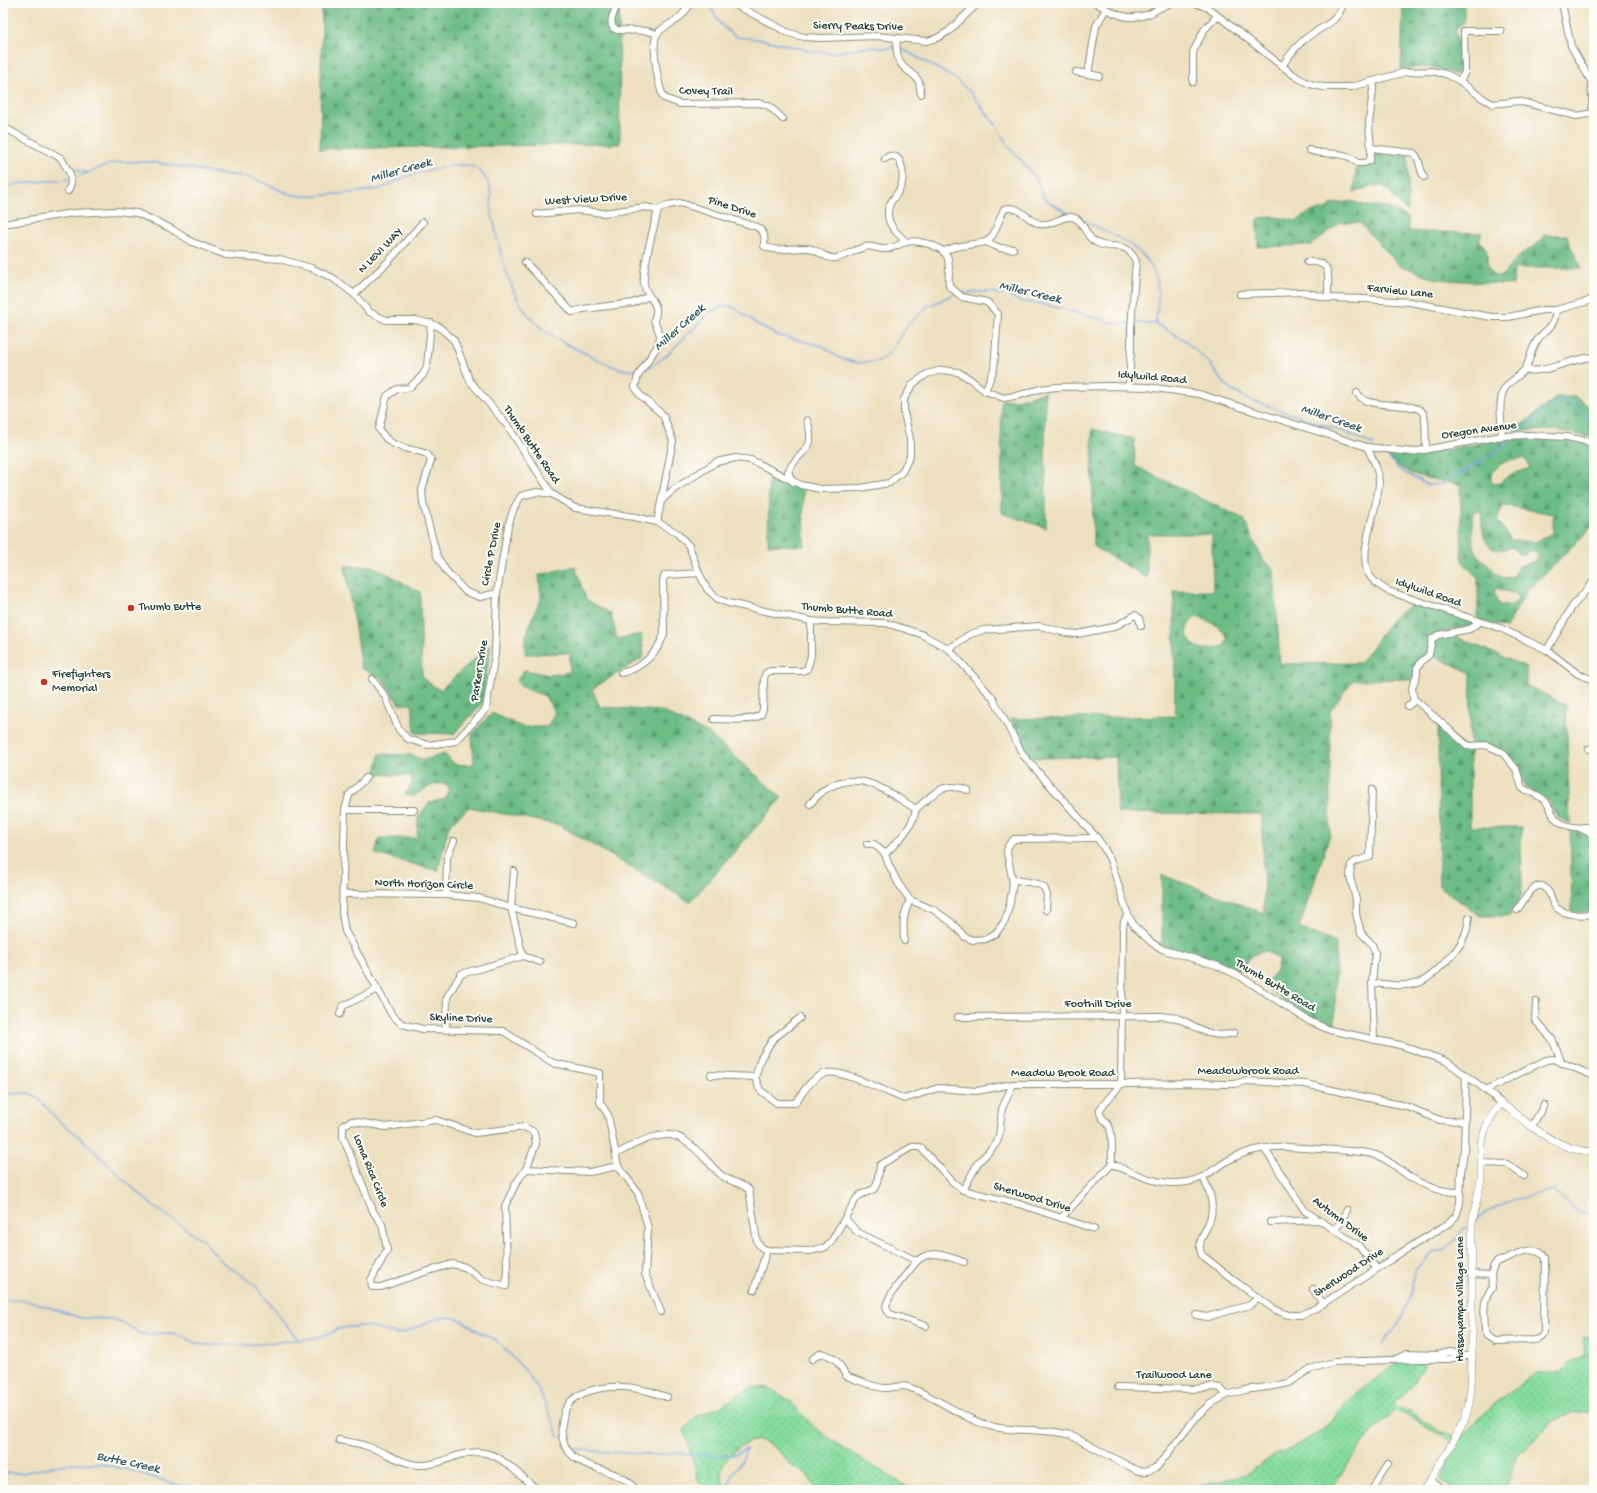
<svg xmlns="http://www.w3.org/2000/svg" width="1597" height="1493" font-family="'Gochi Hand',sans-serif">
  <defs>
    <pattern id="grass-dots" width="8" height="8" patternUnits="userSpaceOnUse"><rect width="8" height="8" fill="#85dc9f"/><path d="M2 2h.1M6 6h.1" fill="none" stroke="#6cb482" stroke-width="1.8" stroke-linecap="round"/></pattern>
    <pattern id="forest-firs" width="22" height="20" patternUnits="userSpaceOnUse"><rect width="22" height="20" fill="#6cbc86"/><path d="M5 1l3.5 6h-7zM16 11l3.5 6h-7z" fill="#589a6e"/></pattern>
  </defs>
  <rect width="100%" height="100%" fill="#fdfcf7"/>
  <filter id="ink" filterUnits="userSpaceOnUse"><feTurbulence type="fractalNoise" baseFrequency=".025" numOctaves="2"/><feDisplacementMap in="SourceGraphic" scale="8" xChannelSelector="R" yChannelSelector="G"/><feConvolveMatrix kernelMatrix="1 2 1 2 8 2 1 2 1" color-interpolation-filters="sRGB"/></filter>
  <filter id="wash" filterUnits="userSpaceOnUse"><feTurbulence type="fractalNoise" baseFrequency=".012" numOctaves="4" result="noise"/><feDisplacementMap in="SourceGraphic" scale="16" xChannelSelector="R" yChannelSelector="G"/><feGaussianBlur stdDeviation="0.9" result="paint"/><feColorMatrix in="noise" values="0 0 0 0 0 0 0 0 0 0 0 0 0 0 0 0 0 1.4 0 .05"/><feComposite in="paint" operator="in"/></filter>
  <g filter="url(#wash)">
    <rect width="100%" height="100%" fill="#ede0c0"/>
    <!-- grass -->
    <g fill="url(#grass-dots)" stroke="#528c6a">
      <path d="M1585,1337l9,1v74h-20l-23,10 -15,17 -19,15 -13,36h-49l-12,-7 -2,-5 15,-32 -11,-10 -15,-6 -13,-11 -22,-8c-27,20 -45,52 -65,79h-192l54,-2 53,-13 31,-21 24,-10 29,-19 16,-23 53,-40 17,-2 10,5 -8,10 -2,7 -14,15 -6,3v5l5,3 13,5 24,17 24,8 29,-31 23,-18 25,-16 23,-2 11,-11 12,-4z"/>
      <path d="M756,1387l13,1 20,12 26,28 34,24 64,38h-97c-3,-5 -7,-14 -12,-18 -3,-2 -8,-3 -11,-5 -10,-11 -16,-21 -31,-26 -14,-4 -37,14 -40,28 -2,8 1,14 4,21h-15l-12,-8 -15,-52 13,-14 25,-10 20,-14z"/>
    </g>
    <!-- forest -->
    <g fill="url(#forest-firs)" stroke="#467c5d" fill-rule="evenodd">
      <polygon points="322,3 619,3 620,144 320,149"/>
      <polygon points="1403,3 1464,3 1464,23 1458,26 1455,31 1456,36 1462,44 1461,70 1458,73 1454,74 1436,68 1422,67 1401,69"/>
      <path d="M1376,153l32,3v55c-27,-20 -14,-35 -54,-18l2,-25 15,-2z"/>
      <path d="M1351,201l16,5 20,1 21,11v13l74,2 -3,8c11,8 7,16 9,27 1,3 4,6 6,8h8c7,-9 14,-18 23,-24 9,-7 14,-6 19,-17h23c3,14 10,20 14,33h-67l-1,17 -77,-6 -37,-14 -39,-42 -19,-1 -30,23 -53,2 -1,-28 14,-3 26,5 13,-9 17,-3 5,-5z"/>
      <polygon points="1045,392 1046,528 1002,513 1001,400 1016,400"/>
      <polygon points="1557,397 1575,397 1594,410 1594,438 1556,430 1514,431"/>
      <path d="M1092,429l42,10 1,27 109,53 19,42 11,8 6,95 80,-1 32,-44 21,-16 61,20 -4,3 -31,6 -27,47 -59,1 -23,31v124l-31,93 37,15 -1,85 -46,-24 -25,-18 13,-17 1,-10 -11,-8c-15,1 -19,9 -28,20l-24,-10 -53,-16v-70l102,38 -2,-99 -144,-1 -2,-56 -87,1 -19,-39 165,-3 -1,-125h39l-1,-57h-65v44l-54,-32zM1196,617c16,5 23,7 32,21l-4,8c-5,1 -13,4 -19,3 -18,-2 -25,-21 -9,-32z"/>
      <path d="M1529,438l45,2 20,6v31l-3,3 -1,9 4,7v29l-67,66 -21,37 -28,-8v-42l-16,-17 -2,-77c-24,-4 -60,-7 -73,-31l26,2 88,-15zM1521,458l5,1 4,9 -22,8 -8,7 -7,1c-6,-8 4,-19 12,-22 5,-2 11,-3 16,-4zM1503,505l50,9v19l-18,9 -24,-2 -14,-20zM1477,511l5,3c-1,20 4,44 29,33l4,2 3,5 7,1 5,-5 6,1 2,5 -3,5 -16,5 -7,11c-11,3 -16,-3 -22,-11 -3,-3 -7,-5 -10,-8 -9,-12 -9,-32 -6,-45zM1497,588l19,7 2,4c-3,7 -10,7 -17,7l-4,-4 -3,-12z"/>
      <polygon points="769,471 803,490 804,546 768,545"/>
      <polygon points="345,566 373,566 420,592 422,678 440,690 491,644 482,704 454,734 415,733 412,704 399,704 383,679 361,668"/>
      <path d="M575,566l11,33 25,15 6,25 24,-5 3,23 -52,32 8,18 61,4 48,23 73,64 -92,104 -131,-77 -90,-18 -20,18 -11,46 -63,-17 4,-16h38l1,-21 11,-14 16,-4 4,-9 -2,-6c-15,-2 -21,5 -33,12l-9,-1 7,-11 -1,-8 -36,-2 5,-20 31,1 13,5 20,-6 12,11 18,-1 -2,-30 20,-21 30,14h25l8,-14 -10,-17 -24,-9 -4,-7 7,-10 25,5 21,-3v-19l-45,1v-15l6,-19 10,-21 -2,-24z"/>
      <polygon points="1450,634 1526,667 1526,685 1566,705 1570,824 1557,817 1549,802 1525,787 1518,764 1503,750 1470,744 1471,673 1434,656 1435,640 1439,637"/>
      <polygon points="1438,724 1459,743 1470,749 1470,827 1521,827 1522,894 1515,909 1511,909 1510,916 1480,916 1439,886"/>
      <polygon points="1570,828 1594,837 1594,912 1572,912"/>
    </g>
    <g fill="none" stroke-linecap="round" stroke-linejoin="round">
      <!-- stream -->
      <g stroke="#73a7e0" stroke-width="1.5">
        <polyline points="708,3 719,22 730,33 737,37 765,40 815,52 836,53 863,47 895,48"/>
        <polyline points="899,49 906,51 954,78 970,92 996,125 1008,146 1022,161 1037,180 1044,198 1048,201 1071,215"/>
        <polyline points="67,163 80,171 89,173"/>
        <path d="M72,178c17,-3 32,-15 50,-16 31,-3 61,6 91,11 14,2 28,2 42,6 13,4 25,13 39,16 13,3 29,0 42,-1 15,-1 31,-2 46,-6 5,-1 10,-5 16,-8 15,-6 60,-20 75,-13 7,3 14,11 16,18 4,9 1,19 3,28 0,5 2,9 3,14 6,29 13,60 31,85 15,20 39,32 61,42 16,8 34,19 53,16"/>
        <polyline points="3,188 16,184 68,179"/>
        <path d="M1082,220c29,14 73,29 76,68 1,11 -2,25 -2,36"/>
        <polyline points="960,293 986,292 1006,294 1021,302 1043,304 1110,322 1121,324 1129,323"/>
        <polyline points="1133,323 1156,324 1171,332 1187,342 1209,363 1222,381 1231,390 1250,400 1342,431 1374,445"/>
        <polyline points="646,368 652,366 667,355 710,312 723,306 730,306 735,308 758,325 776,335 823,346 839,358 857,363 879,361 888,354 909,324 927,307 954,294"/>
        <polyline points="1518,433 1549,408 1562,401 1572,403 1588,418 1594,421"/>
        <polyline points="1382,451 1400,470 1428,485 1441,484 1498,451 1514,437"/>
        <polyline points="3,1094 29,1093 37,1097 59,1121 81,1138 121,1177 153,1206 204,1241 219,1259 256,1286 298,1340"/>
        <path d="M1476,1219c19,-16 53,-23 77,-29l25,22 16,2"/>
        <polyline points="3,1300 18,1300 33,1302 81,1318 112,1319 124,1323 141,1334 171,1333 178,1334 195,1343 205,1345 248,1345 298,1340 319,1337 331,1333 338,1329 350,1327 365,1326 396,1334 404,1333 438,1318 451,1317 461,1320 483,1334 496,1340 524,1369 540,1392 560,1438"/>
        <polyline points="1383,1345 1401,1319 1413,1287 1415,1270 1434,1252 1443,1250 1457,1239 1462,1230 1467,1227"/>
        <polyline points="568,1446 579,1450 658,1455 672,1453 719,1456 736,1454 746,1449"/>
        <polyline points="3,1473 23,1473 53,1466 75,1463 102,1464 130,1470 177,1485 202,1490"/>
        <polyline points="727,1490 732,1474 742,1461 746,1449"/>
      </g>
    </g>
  </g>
  <g filter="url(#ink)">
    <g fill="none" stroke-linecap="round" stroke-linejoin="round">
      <!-- minor casing -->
      <g stroke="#868e7a" stroke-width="8">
        <g id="minor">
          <path d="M617,3c-1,9 -9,16 -4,25l4,2 30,1 10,3"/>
          <path d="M691,3c-4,6 -8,12 -14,17 -7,4 -16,8 -20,14 -6,11 1,53 7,64l16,6 80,-1 9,3 14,13"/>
          <polyline points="732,3 789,33 804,37 822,38 876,36 927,41 937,38 949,31 978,3"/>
          <path d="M1096,3c18,11 32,19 53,11 8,-4 14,-9 23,-11"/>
          <polyline points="1195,3 1208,8 1282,66 1298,78 1310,84 1323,87 1351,87 1406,72 1431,71 1446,74 1458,80 1484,99 1493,104 1518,101 1577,116 1593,113 1591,81 1571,46 1562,3"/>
          <path d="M897,38c-1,12 -1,24 10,32 4,3 10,7 12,12 1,3 1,9 2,12"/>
          <path d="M1282,66c8,-11 15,-22 27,-30 14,-10 30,-14 34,-33"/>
          <polyline points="1076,72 1099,76"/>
          <polyline points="1088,74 1096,26 1106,9"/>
          <polyline points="1460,81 1465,72 1464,31 1501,31"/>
          <polyline points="1193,82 1193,52 1204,30 1217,16"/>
          <polyline points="3,127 61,158 70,174 71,183 68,191"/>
          <path d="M1371,148l43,5c7,7 5,16 10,24"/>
          <path d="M1309,150c17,7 36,-1 48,13h7l6,-2 1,-9 -2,-29 5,-42"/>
          <path d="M885,159c3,-3 7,-4 11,-2 7,4 8,22 5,29 -4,11 -14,16 -13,28 0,12 10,20 18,28"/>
          <path d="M658,210l10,-5 12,-2 77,24c8,5 8,10 7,19 13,7 28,1 42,2 12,0 18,12 31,10 10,-2 18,-9 28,-11 7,-2 14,3 21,2 8,-1 13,-5 20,-7 11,-3 39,4 42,17 2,8 0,19 1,27l13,11 25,5 11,12 -4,55 -9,22"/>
          <polyline points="537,214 578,210 603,213 646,207 658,210"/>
          <polyline points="3,224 73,213 117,211 137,213 170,228 192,242 226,255 280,259 311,268 333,278 354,294 369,312 386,320 416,320 438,326 454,340 470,381 507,425 552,494 575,508 635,517 657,522 677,533 689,546 699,573 707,589 718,599 728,603 811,621 825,622 886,623 921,634 949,649 993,698 1023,755 1097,838 1104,848 1111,862 1128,915 1135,927 1152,943 1164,950 1216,965 1241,977 1309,1021 1330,1030 1400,1045 1446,1061 1486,1090 1501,1103"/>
          <path d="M986,242l7,-7 11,-26c16,-5 22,11 36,15 12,3 24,-11 35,-6 10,4 10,20 22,25 16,8 27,-5 39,18l-5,66v21l-2,38"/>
          <polyline points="944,251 955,247 986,242 1000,248 1013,249"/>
          <polyline points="525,262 572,312 583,309 633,303 649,296"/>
          <path d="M1307,262c28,-2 20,17 21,36"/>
          <polyline points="354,294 389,261 423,222"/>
          <polyline points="1240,294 1304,292 1328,298 1365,299 1410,302 1491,317 1508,317 1543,310 1556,310"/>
          <path d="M431,323l-4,43 -4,9 -14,13 -12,1 -10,7 -8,33c12,21 28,18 48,25l4,6 -9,30 1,13 14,53 9,15 20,21 14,5 17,-4"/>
          <path d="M1525,369c16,7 49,-12 69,-12"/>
          <path d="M1357,393c2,2 4,5 7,7 14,8 54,2 59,13 4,8 2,28 3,37"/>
          <path d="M1502,436c0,-15 -5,-35 3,-48 5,-7 15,-12 20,-19 6,-10 6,-22 14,-31 10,-12 15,-10 17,-28l33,-9 5,-3"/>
          <polyline points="1367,447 1412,452 1502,436 1528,435 1567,437 1594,443"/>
          <path d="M793,482l-5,-10c11,-24 30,-18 19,-52"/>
          <path d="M662,500l11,-10 43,-28 20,-4 15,2 50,25 19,4 40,-1 29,-5 13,-11 8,-16v-17l-6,-26v-14l9,-15 14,-10 15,-4 16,2 12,7 15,12 19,7 16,-3 20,-6 17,-2 55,-1 35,1 52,7 168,53c5,11 12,22 12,35 0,24 -21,68 -11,91 4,8 12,13 20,18l112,37 47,22 31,24 16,6"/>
          <path d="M657,522l16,-81 -10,-26 -23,-20 -5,-8 3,-11 7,-11 14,-21 1,-9 -6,-15c8,-18 -8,-21 -10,-36 -2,-17 10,-56 14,-74"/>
          <polyline points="949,649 970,634 984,630 1040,626 1066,633 1077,634 1114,627 1135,615 1139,618 1141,626"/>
          <polyline points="1547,650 1572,607 1594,581"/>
          <path d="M621,673c20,-4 37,-20 43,-39l-1,-54 2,-5 34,-2"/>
          <polyline points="372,679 385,696 399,730 408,739 428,745 456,741 486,709 495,654 497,593 508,526 514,508 521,496 537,492 552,494"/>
          <path d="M1413,698l55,48 18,-1 16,7 14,17 6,19c7,4 17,7 22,12 6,5 7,14 12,19 9,9 28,11 38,5"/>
          <polyline points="1408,706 1414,701 1412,688 1417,674 1417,668 1421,662 1429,655 1432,639 1438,635 1470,629 1479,622"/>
          <path d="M714,719c11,0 35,3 45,-3 3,-1 3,-4 4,-7l1,-31 2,-5 4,-2h32l5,-2 4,-13v-35"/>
          <polyline points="1589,749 1594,747"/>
          <polyline points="366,778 349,795 345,810 342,913 345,931 392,1015 402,1024 423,1029 503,1031 553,1063 600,1073 600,1102 608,1115 618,1166 638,1193 648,1228 645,1274 661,1312"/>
          <polyline points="1372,790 1370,857 1356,861 1351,865 1350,877 1356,899 1356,914 1361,933 1372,944 1375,953 1372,983 1374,1040"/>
          <path d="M810,804c8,-10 17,-18 30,-21 28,-9 52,12 76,26"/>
          <path d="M916,809c19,-16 26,-28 52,-19"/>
          <polyline points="345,810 414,810"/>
          <polyline points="1580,828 1594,835"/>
          <polyline points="867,844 874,844 885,854 888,863 898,883 910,900 934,910 951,922 965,937 973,940 986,939 996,933 1005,921 1010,903 1013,883 1007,853 1008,846 1014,839 1097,838"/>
          <path d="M885,854c14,-14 27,-25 31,-45"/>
          <polyline points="514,871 511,908 523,956"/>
          <polyline points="1012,879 1038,884 1044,887 1047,895 1046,910"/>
          <polyline points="343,894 446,895 479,898 511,908 574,923"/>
          <polyline points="446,895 447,857 454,841"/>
          <path d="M1517,910c6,-8 21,-38 32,-17 3,5 3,12 9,16 10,7 24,6 36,5"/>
          <path d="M904,940c-1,-17 -1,-25 6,-40"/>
          <path d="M1372,983c15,1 34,5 49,-1 11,-5 36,-30 41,-41 4,-7 6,-15 7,-23"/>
          <polyline points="1536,1002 1535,1020 1552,1039 1562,1063"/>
          <polyline points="340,1014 343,1006 378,989"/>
          <path d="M958,1017l203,-1c5,1 11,1 16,2 20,8 34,22 57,15"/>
          <path d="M800,1018l-27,21 -12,19 -6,19 5,13 17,13h18c8,-11 17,-26 31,-30 15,-4 61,19 78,26l34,-11 39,3 36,-7h108l79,-1 21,1h13l11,-3 60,3 100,22 35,14 11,1 13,-1"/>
          <polyline points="446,1029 447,997 461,974 523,956 540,962"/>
          <polyline points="711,1075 755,1077"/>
          <polyline points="1486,1090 1546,1060 1553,1059 1594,1076"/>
          <polygon points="436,1120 475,1133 524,1127 534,1132 536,1144 526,1169 516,1183 505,1206 507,1267 506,1286 483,1280 465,1267 452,1264 422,1273 381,1287 372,1287 371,1280 387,1250 382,1224 374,1213 343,1137 343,1125 352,1121 386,1127"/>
          <polyline points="1532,1126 1544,1105"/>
          <polyline points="1264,1148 1305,1211 1358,1245 1377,1269"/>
          <path d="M616,1154c17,-9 47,-27 66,-15 15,8 26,24 38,35 8,8 21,8 29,16l8,52 5,6 5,2 43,1 16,-4 5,-5 25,-43 4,-4 14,-6 3,-6 3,-18 32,-18h8l33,35 10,8 15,-27 18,-19 3,-7 3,-28 11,-25"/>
          <polyline points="1481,1163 1507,1164 1524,1176"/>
          <path d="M1112,1164c23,10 49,23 75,18 16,-2 27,-13 40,-21 19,-11 40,-15 61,-14 16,1 31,2 46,3 14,1 29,1 42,5 12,4 21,13 31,20 16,11 33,17 53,17"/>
          <path d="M1112,1164c-1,-11 2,-28 -3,-38 -4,-7 -10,-8 -9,-17l21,-25 2,-155 1,-8 4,-6"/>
          <polyline points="526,1169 590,1172 618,1166"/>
          <path d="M1203,1177c6,13 11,24 8,39 -3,13 -16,26 -9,39l34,27 38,27 14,6h13l15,-7 61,-39 22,-15 50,-31 7,-7 4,-13 1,-31 3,-21 2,-76"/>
          <polyline points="963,1190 1019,1204 1094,1229"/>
          <polyline points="845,1218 857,1232 917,1261"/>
          <polyline points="1061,1218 1112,1164"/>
          <polyline points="1270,1222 1319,1220"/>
          <polyline points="1336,1229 1347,1210"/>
          <path d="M1471,1274l20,1 1,13c-11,14 -7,27 -7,44l2,4 8,5 40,-1 5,-2 4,-5 1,-75c-10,-17 -34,-1 -48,4l-3,3 -3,10"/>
          <polyline points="1313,1289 1323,1304"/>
          <polyline points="754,1290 767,1250"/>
          <polyline points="1196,1315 1207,1317 1250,1305 1258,1297"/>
          <path d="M926,1326l-36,-12c-3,-3 -5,-6 -3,-11 3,-11 22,-32 30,-42 14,-13 31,-4 47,1"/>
          <path d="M812,1359l9,-6c14,3 19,11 25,23 12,4 26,11 38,12 8,1 16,-4 24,-1 30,10 55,33 86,40 25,5 51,1 76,8l66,35c8,3 13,1 21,-3l41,-52 12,-11 17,-9 18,-5 29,-4 15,-3 21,-14 24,-7 88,-3h28l10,-3h12"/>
          <polyline points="1396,1359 1407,1354 1437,1355 1450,1352 1456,1353 1460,1356"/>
          <polyline points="1118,1387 1194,1389 1213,1387 1220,1388 1227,1395"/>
          <path d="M339,1440c9,2 19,3 27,6 18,5 33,17 52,19 14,1 27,-5 41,-10 39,-12 52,16 79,35"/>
          <polyline points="1430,1481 1445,1490"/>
          <polyline points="1427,1486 1435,1490"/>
          <path d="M636,1490c-17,-26 -64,-16 -73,-50 -3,-9 -1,-18 1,-27 9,-28 56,-29 79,-23 8,1 16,5 24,7"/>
          <polyline points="1372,1490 1388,1464"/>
        </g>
      </g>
      <!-- tertiary casing -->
      <g stroke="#868e7a" stroke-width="8">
        <path id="tertiary" d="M1424,1490l23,-38 17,-31 5,-18 2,-16 1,-31v-133l9,-43v-37l5,-16 7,-13 8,-11c27,20 57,49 93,49"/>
      </g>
      <!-- minor -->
      <use href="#minor" stroke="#fff" stroke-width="6"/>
      <!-- tertiary -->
      <use href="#tertiary" stroke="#fff" stroke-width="7"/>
    </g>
  </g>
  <!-- markers -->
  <g fill="#c8321e" stroke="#fdfcf7" stroke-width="1.5">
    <circle cx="131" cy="608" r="4"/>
    <circle cx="44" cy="682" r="4"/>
  </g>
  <g text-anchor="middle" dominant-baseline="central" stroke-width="4" stroke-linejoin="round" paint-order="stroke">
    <!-- street labels -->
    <g font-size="12" fill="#1f3d34" stroke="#fdfcf7">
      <text transform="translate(858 27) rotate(1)">Sierry Peaks Drive</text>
      <text transform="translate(706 92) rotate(1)">Covey Trail</text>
      <text transform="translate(586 200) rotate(-3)">West View Drive</text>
      <text transform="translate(732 208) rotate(18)">Pine Drive</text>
      <text transform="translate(381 251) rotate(-46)">N LEVI WAY</text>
      <text transform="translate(1400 292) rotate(6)">Farview Lane</text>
      <text transform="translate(1152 378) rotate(5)">Idylwild Road</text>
      <text transform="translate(1479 431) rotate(-8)">Oregon Avenue</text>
      <text transform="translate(531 445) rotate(56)">Thumb Butte Road</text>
      <text transform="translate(492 554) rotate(-79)">Circle P Drive</text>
      <text transform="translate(1428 593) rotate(19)">Idylwild Road</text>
      <text transform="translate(847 611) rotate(5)">Thumb Butte Road</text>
      <text transform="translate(480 671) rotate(-81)">Parker Drive</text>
      <text transform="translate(424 885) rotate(2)">North Horizon Circle</text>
      <text transform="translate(1275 986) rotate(31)">Thumb Butte Road</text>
      <text x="1098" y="1005">Foothill Drive</text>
      <text transform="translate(461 1019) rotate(2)">Skyline Drive</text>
      <text x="1248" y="1072">Meadowbrook Road</text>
      <text x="1063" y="1074">Meadow Brook Road</text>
      <text transform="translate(370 1171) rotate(68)">Loma Rica Circle</text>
      <text transform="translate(1032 1198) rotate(17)">Sherwood Drive</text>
      <text transform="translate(1340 1220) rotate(37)">Autumn Drive</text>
      <text transform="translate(1349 1273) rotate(-33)">Sherwood Drive</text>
      <text transform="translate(1461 1299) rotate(-90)">Hassayampa Village Lane</text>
      <text x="1174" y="1376">Trailwood Lane</text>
    </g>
    <!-- poi labels -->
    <g font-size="12" fill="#1f3d34" stroke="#fdfcf7" text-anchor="start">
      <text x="139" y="608">Thumb Butte</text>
      <text x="52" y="675">Firefighters<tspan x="52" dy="14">Memorial</tspan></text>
    </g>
    <!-- water labels -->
    <g font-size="13" font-style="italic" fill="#385d68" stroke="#fdfcf7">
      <text transform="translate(401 171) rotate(-16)">Miller Creek</text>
      <text transform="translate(1030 293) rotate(13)">Miller Creek</text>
      <text transform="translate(680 328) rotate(-42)">Miller Creek</text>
      <text transform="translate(1331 419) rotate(19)">Miller Creek</text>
      <text transform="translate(128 1463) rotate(12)">Butte Creek</text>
    </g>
  </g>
  <!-- margin -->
  <rect width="1597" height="1493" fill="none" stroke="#fdfcf7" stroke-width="16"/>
</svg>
